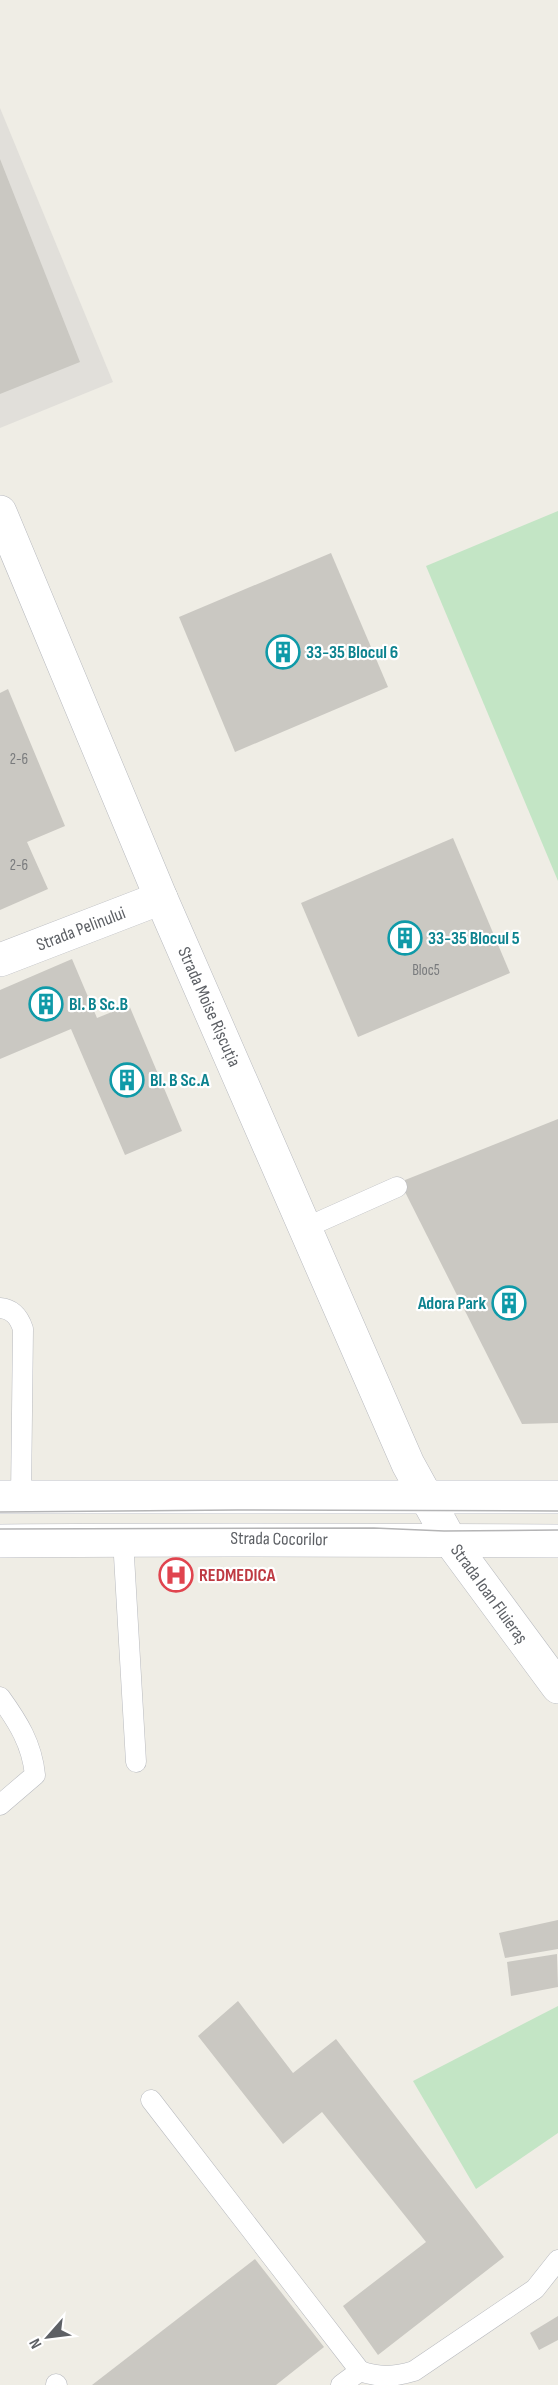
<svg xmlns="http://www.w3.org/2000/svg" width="558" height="2385" font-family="'Sofia Sans Condensed',sans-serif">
  <rect width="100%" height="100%" fill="#efede5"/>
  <!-- industrial -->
  <polygon fill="#e1dfda" points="0,108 113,382 0,428"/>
  <!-- green -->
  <g fill="#c3e5c5">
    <polygon points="558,511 558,881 426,566"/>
    <polygon points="558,2006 558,2133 476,2189 413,2081"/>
  </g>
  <!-- building -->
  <g fill="#cac8c2">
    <polygon points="0,159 80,362 0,394"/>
    <polygon points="331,553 388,687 235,752 179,617"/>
    <polygon points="8,689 65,826 27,842 48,889 0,910 0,693"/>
    <polygon points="453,838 510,973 358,1037 301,903"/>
    <polygon points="72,959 97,1018 129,1005 182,1131 125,1155 71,1029 0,1059 0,990"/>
    <polygon points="558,1119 558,1423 522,1424 400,1182"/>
    <polygon points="558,1920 558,1949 505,1958 499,1933"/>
    <polygon points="557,1954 558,1987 511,1996 507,1962"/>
    <polygon points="238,2001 293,2073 336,2039 504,2257 378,2355 343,2306 426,2242 322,2112 283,2144 198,2036"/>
    <polygon points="255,2259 324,2347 276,2385 92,2385"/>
    <polygon points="558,2316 558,2340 539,2350 530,2333"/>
  </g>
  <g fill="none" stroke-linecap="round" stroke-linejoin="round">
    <!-- service casing -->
    <g stroke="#b8babf" stroke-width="21">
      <g id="service">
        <polyline points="305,1228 397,1187"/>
        <path d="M0,1308c13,1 19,9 23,21l-2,167"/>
        <polyline points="123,1539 136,1762"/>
        <path d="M0,1697c18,25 32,47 35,78l-35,30"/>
        <polyline points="151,2100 360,2371"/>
        <polyline points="56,2384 57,2385"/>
        <path d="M341,2385l19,-14c20,7 34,6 54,0l121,-82 23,-29"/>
      </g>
    </g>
    <!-- minor casing -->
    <g stroke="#b8babf" stroke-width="34">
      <g id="minor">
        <polyline points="0,512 161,898 408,1464 451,1542 558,1687"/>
        <polyline points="0,960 161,898"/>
      </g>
    </g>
    <!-- secondary casing -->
    <g stroke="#b9bbc1" stroke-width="34">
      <g id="secondary">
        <polyline points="0,1497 558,1497"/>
        <path d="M0,1541c186,-2 372,-1 558,0"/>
      </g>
    </g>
    <!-- service -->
    <use href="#service" stroke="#fff" stroke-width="20"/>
    <!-- minor -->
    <use href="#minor" stroke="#fff" stroke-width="33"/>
    <!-- secondary -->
    <use href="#secondary" stroke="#fff" stroke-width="33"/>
    <!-- tram -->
    <g stroke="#b4b4b5" stroke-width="1.5">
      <polyline points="0,1512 237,1510 558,1511"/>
      <polyline points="0,1529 374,1528 444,1531 558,1530"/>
    </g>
  </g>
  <!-- icons -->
  <defs>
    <g id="building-ring" transform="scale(1.725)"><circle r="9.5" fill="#fff" stroke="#0f9aa8" stroke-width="1.5"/><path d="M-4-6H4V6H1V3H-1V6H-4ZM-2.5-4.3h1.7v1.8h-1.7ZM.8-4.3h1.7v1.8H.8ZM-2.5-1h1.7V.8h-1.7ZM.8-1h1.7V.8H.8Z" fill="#0f9aa8"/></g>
    <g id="hospital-ring" transform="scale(1.725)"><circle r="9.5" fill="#fff" stroke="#e0444e" stroke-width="1.5"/><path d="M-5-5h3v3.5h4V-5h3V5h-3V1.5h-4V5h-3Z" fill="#e0444e"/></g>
  </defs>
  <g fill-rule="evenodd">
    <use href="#building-ring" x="283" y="652"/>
    <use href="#building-ring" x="405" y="938"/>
    <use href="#building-ring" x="46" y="1004"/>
    <use href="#building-ring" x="127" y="1080"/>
    <use href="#building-ring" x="509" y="1303"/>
    <use href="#hospital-ring" x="176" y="1575"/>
  </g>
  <g text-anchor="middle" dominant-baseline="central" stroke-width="4.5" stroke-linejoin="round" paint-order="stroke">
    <!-- number labels -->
    <g font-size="15" fill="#787a7c">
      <text x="19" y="759">2-6</text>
      <text x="19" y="865">2-6</text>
      <text x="426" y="970">Bloc5</text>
    </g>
    <!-- culture labels -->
    <g font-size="18" font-weight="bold" fill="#0d838f" stroke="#fff" text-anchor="start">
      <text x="306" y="652">33-35 Blocul 6</text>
      <text x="428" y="938">33-35 Blocul 5</text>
      <text x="69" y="1004">Bl. B Sc.B</text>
      <text x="150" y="1080">Bl. B Sc.A</text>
      <text x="486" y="1303" text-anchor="end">Adora Park</text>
    </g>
    <!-- street labels -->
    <g font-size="18" fill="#5d6065" stroke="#fff">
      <text transform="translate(81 929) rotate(-21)">Strada Pelinului</text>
      <text transform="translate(209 1007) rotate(66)">Strada Moise Rișcuția</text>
      <text transform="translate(279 1539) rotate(1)">Strada Cocorilor</text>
      <text transform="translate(489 1594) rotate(54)">Strada Ioan Fluieraș</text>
    </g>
    <!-- health labels -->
    <g font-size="18" font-weight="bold" fill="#be3a42" stroke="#fff" text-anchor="start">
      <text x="199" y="1575">REDMEDICA</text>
    </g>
  </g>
  <!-- north arrow -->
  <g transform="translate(48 2337) rotate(242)" stroke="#ffffff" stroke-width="4.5" paint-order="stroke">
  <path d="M0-4.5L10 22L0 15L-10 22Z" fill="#5d6065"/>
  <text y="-9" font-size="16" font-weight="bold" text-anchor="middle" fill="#5d6065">N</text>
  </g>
</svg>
